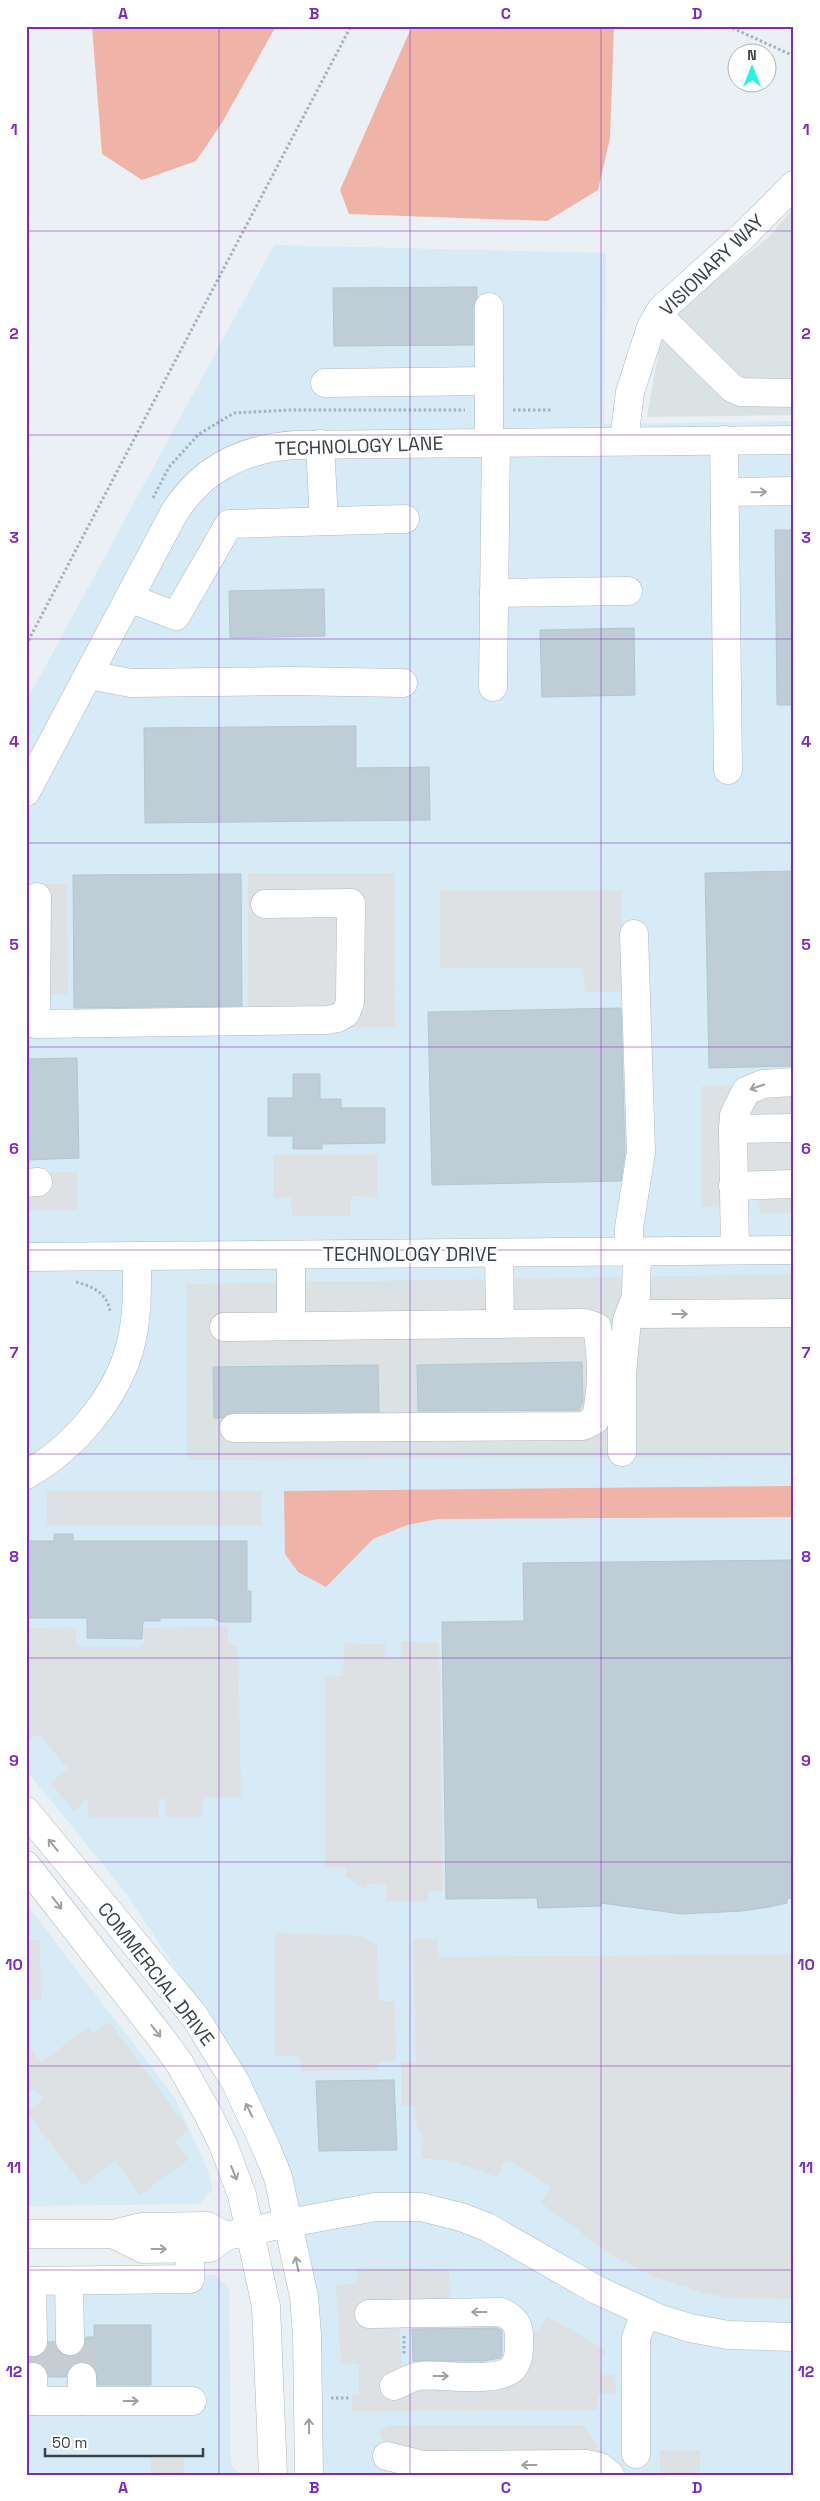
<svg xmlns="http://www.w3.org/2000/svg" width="820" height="2501" font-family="'Space Grotesk',sans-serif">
  <rect width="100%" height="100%" fill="#eaf0f4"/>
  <!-- commercial -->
  <g fill="#d6ebf5">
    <polygon points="274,245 606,253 604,424 794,421 794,2475 318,2475 314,2321 307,2245 282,2167 243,2076 184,1981 126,1893 26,1770 26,702"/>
    <polygon points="26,1904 175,2098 208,2171 213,2189 199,2204 26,2206"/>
    <polygon points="214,2275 229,2288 231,2466 243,2475 26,2475 26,2278"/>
  </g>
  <!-- industrial -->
  <g fill="#dbe2e4">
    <polygon points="794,207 794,415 647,417 664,321 769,237"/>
    <polygon points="794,1274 794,1456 187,1460 186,1284"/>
  </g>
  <!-- parking -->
  <g fill="#dee1e3">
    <polygon points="248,873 394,873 395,1027 248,1028"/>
    <polygon points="26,884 67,884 68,994 26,995"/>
    <polygon points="440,890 622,890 622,992 585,992 583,968 440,968"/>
    <polygon points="794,1073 794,1213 760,1213 758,1199 755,1196 746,1200 747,1208 702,1207 702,1086 734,1085"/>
    <polygon points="377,1154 377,1197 354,1196 351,1198 351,1216 292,1216 291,1197 273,1198 273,1155"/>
    <polygon points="77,1172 78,1210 26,1210 26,1173"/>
    <polygon points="774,1290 776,1292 771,1325 783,1339 654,1339 646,1324 644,1297 662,1301 668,1298 670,1291"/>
    <polygon points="604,1291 605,1359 214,1362 214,1295"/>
    <polygon points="786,1291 794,1291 794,1426 789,1426"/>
    <rect x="47" y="1491" width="215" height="35"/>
    <polygon points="228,1626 228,1643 238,1646 241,1797 203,1797 202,1817 166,1817 166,1800 162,1798 158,1801 159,1817 89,1818 87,1799 74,1811 50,1783 68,1769 40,1735 36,1735 26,1742 26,1628 76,1627 76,1644 80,1647 138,1647 144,1643 144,1628"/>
    <polygon points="401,1641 439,1643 443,1891 428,1891 428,1902 386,1901 386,1883 368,1884 366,1890 345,1876 348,1870 345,1867 325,1867 325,1677 343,1676 344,1643 385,1644 386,1657 398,1658 402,1657"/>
    <polygon points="275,1933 353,1935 362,1937 377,1944 378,1997 381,2001 395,2001 396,2061 381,2061 378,2064 378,2070 301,2071 300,2058 296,2056 275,2056"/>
    <polygon points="413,1938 437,1939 439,1957 794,1954 794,2299 731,2298 704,2293 654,2277 610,2254 541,2203 551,2187 508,2160 504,2162 497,2177 450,2161 421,2158 423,2136 417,2126 414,2107 401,2105 401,2062 416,2062"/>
    <polygon points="26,1940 40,1940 41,2000 26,2000"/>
    <polygon points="109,2022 189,2130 175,2141 189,2159 140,2195 115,2160 83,2186 27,2112 44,2099 36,2090 26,2090 26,2043 41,2062 88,2028 93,2033"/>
    <polygon points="357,2268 449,2269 450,2302 399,2303 402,2382 506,2382 526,2332 538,2331 547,2316 606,2350 599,2364 603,2375 615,2375 616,2394 598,2394 598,2410 352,2411 352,2395 359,2395 359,2364 341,2363 336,2285 357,2284"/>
    <polygon points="583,2425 606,2459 395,2461 379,2432 388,2426"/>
    <rect x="660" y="2450" width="40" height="25"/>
    <rect x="151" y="2458" width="33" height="17"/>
  </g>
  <!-- water -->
  <g fill="#efb3a8">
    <polygon points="92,26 276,26 223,121 196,161 142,180 102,154"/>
    <polygon points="412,26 614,26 610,138 598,190 547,221 349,214 340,190"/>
    <polygon points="794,1486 794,1517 438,1519 407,1525 373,1539 326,1587 298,1572 285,1554 284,1491"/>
  </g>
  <!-- building -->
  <g fill="#bfced6" stroke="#b3c6d1">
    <polygon points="477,287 477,297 473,307 473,345 334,346 333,288"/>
    <polygon points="775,530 794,530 794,705 777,705"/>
    <polygon points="324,589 325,636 230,638 229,591"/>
    <polygon points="634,628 635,695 542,697 540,630"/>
    <polygon points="356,726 356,768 429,767 430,820 145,823 144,728"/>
    <polygon points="794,871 794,1066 709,1068 705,873"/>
    <polygon points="241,874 242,1006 74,1008 73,875"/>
    <polygon points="621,1008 625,1152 621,1181 432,1185 428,1012"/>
    <polygon points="77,1058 79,1158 26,1160 26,1059"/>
    <polygon points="293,1074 320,1074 320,1099 341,1099 341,1108 385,1108 385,1143 322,1144 322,1149 293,1149 293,1136 268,1136 268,1098 293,1098"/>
    <polygon points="582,1362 583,1402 579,1410 418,1411 417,1365"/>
    <polygon points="378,1365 379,1412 234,1412 223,1418 214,1418 213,1367"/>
    <polygon points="54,1534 73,1534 73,1541 247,1541 247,1591 251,1591 251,1622 220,1622 214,1618 160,1618 160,1621 143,1621 142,1639 87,1638 87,1618 26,1618 26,1541 54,1541"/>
    <polygon points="794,1560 794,1899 787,1898 787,1903 769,1907 742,1911 682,1914 600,1903 601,1906 538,1908 537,1898 446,1899 442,1622 524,1621 523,1563"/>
    <polygon points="394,2080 397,2150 319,2151 316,2081"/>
    <polygon points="94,2325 151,2325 151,2385 98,2385 95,2369 89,2363 82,2361 74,2364 68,2370 66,2377 49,2377 46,2369 41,2363 31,2362 31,2357 41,2356 46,2350 49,2342 54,2341 57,2349 63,2355 71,2357 78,2355 84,2348 86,2337 94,2337"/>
    <polygon points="497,2328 502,2331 502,2356 500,2358 484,2361 413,2361 412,2329"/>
  </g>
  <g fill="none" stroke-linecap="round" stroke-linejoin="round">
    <!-- minor-tunnel -->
    <g stroke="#c6cdd2" stroke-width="28" stroke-dasharray="28 14" stroke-linecap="butt">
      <polyline points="58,2341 59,2377"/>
      <polyline points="81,2341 82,2377"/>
      <polyline points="33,2342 33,2377"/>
    </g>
    <!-- minor casing -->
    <g stroke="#acb9c0" stroke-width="29">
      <g id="minor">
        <polyline points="658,315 732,388 741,392 794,393"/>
        <polyline points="325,383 489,381"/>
        <polyline points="724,440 728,770"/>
        <polyline points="624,441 630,392 651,327 661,310 743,236 794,185"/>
        <polyline points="489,443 489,307"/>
        <polyline points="320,444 324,521"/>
        <polyline points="725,492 794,491"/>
        <polyline points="494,593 628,591"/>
        <polyline points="129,598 176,616 229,524 405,519"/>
        <polyline points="88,675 131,683 289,681 403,683"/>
        <polyline points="493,687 496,442"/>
        <path d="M26,792l148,-279c28,-45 70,-65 122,-68l498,-5"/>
        <polyline points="26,1022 39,1024 327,1020 338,1018 346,1013 350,1002 351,903 265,904"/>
        <polyline points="36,1024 37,897"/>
        <polyline points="733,1129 794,1128"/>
        <polyline points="26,1183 38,1182"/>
        <polyline points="733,1186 794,1184"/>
        <polyline points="735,1250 733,1129 734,1115 746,1091 763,1084 794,1082"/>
        <polyline points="629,1252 629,1228 641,1152 634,934"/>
        <polyline points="499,1253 500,1324"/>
        <polyline points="291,1255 291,1326"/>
        <polyline points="26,1257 794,1250"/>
        <polyline points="631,1314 794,1313"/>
        <path d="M224,1327l361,-4 12,4c5,29 6,65 -2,93l-12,6 -349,2"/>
        <polyline points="622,1452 622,1374 627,1320 636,1297 637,1252"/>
        <path d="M26,1475c48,-27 92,-78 105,-132 7,-28 6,-58 6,-87"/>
        <polyline points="26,1811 195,2017 236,2083 267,2150 278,2177 304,2297 307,2335 309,2475"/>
        <polyline points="26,1865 162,2039 180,2064 208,2114 223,2144 242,2195 266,2306 273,2475"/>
        <polyline points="26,2234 113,2234 141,2227 207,2226 226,2236"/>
        <polyline points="113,2234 143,2249 210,2248 226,2236 289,2223 375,2207 421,2207 461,2217 487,2227 597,2290 658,2318 690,2328 728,2335 794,2337"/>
        <polyline points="26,2281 190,2279 190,2249"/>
        <polyline points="32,2281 33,2342"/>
        <polyline points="69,2281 70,2341"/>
        <path d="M369,2314l132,-2c11,5 18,11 18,23 0,9 1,22 -4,30 -12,21 -74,8 -96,11 -8,1 -17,7 -25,10"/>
        <polyline points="33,2377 34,2401"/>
        <polyline points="82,2377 82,2401"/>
        <polyline points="26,2401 192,2401"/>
        <polyline points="636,2454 636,2338 645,2313"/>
        <polyline points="387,2456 423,2465 586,2464 600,2467 610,2475"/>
      </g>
    </g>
    <!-- path -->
    <g stroke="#9eb4c2" stroke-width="3" stroke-dasharray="2.5 2.5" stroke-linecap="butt">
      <polyline points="728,26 794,56"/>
      <polyline points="513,410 553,410"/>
      <polyline points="153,498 169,467 199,434 234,413 290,410 465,410"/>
      <polyline points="26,645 351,26"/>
      <path d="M76,1282c16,4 31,11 34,29"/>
      <polyline points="404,2336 404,2355"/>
      <polyline points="331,2398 350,2398"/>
    </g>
    <!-- minor -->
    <use href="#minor" stroke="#fff" stroke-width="28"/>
  </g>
  <!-- one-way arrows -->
  <defs><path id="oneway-shaft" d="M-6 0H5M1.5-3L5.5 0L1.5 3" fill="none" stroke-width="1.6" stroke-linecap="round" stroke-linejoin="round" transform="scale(1.25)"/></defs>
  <g stroke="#9ca1a4">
    <use href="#oneway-shaft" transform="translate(759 492) rotate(-1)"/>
    <use href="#oneway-shaft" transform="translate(757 1087) rotate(161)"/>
    <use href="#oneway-shaft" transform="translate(680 1314)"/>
    <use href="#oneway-shaft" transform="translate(53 1845) rotate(-129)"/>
    <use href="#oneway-shaft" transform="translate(57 1903) rotate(52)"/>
    <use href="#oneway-shaft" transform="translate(156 2031) rotate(52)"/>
    <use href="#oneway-shaft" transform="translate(249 2110) rotate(-116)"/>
    <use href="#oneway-shaft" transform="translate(234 2173) rotate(68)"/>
    <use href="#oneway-shaft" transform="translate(159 2249)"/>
    <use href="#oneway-shaft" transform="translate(297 2264) rotate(-101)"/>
    <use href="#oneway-shaft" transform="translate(479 2312) rotate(180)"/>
    <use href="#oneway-shaft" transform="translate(441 2376)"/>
    <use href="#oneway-shaft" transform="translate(131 2401)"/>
    <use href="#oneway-shaft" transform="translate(309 2426) rotate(-91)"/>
    <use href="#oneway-shaft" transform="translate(529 2465) rotate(-180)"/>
  </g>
  <!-- grid -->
  <path fill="none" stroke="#7b2cbf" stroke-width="1" stroke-opacity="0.55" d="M219,26v2449M410,26v2449M601,26v2449M26,231h768M26,435h768M26,639h768M26,843h768M26,1047h768M26,1250h768M26,1454h768M26,1658h768M26,1862h768M26,2066h768M26,2270h768"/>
  <g text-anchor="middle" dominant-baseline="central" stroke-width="4" stroke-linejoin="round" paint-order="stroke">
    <!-- street labels -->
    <g font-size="19" fill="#384348" stroke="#fff">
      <text transform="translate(712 265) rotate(-44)">VISIONARY WAY</text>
      <text transform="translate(359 446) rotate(-2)">TECHNOLOGY LANE</text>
      <text x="410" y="1254">TECHNOLOGY DRIVE</text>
      <text transform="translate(156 1974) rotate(52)">COMMERCIAL DRIVE</text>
    </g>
  </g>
  <!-- border -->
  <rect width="820" height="2501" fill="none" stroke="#ffffff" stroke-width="55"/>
  <!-- north arrow -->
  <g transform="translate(752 68)"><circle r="24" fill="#ffffff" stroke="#afb4b6"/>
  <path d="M0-4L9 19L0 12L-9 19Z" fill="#20f5df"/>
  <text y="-8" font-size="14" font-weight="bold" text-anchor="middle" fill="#384348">N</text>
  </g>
  <!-- scale -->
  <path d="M45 2448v8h158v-8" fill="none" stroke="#384348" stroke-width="2.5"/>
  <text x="52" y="2448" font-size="15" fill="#384348" stroke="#ffffff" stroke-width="4" paint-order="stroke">50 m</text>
  <rect x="28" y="28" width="764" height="2446" fill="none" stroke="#7b2cbf" stroke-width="2"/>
  <g font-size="16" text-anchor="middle" font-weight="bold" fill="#7b2cbf">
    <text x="123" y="19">A</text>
    <text x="314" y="19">B</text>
    <text x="506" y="19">C</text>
    <text x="697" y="19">D</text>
    <text x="14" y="135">1</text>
    <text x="806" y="135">1</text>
    <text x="14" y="339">2</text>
    <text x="806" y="339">2</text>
    <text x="14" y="543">3</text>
    <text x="806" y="543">3</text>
    <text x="14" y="747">4</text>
    <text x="806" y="747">4</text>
    <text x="14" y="950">5</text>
    <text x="806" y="950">5</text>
    <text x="14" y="1154">6</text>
    <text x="806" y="1154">6</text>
    <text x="14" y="1358">7</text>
    <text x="806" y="1358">7</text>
    <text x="14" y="1562">8</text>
    <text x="806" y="1562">8</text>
    <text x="14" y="1766">9</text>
    <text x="806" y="1766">9</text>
    <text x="14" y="1970">10</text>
    <text x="806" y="1970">10</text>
    <text x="14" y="2173">11</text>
    <text x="806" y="2173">11</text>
    <text x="14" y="2377">12</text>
    <text x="806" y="2377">12</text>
    <text x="123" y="2493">A</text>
    <text x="314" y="2493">B</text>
    <text x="506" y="2493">C</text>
    <text x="697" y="2493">D</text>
  </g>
</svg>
